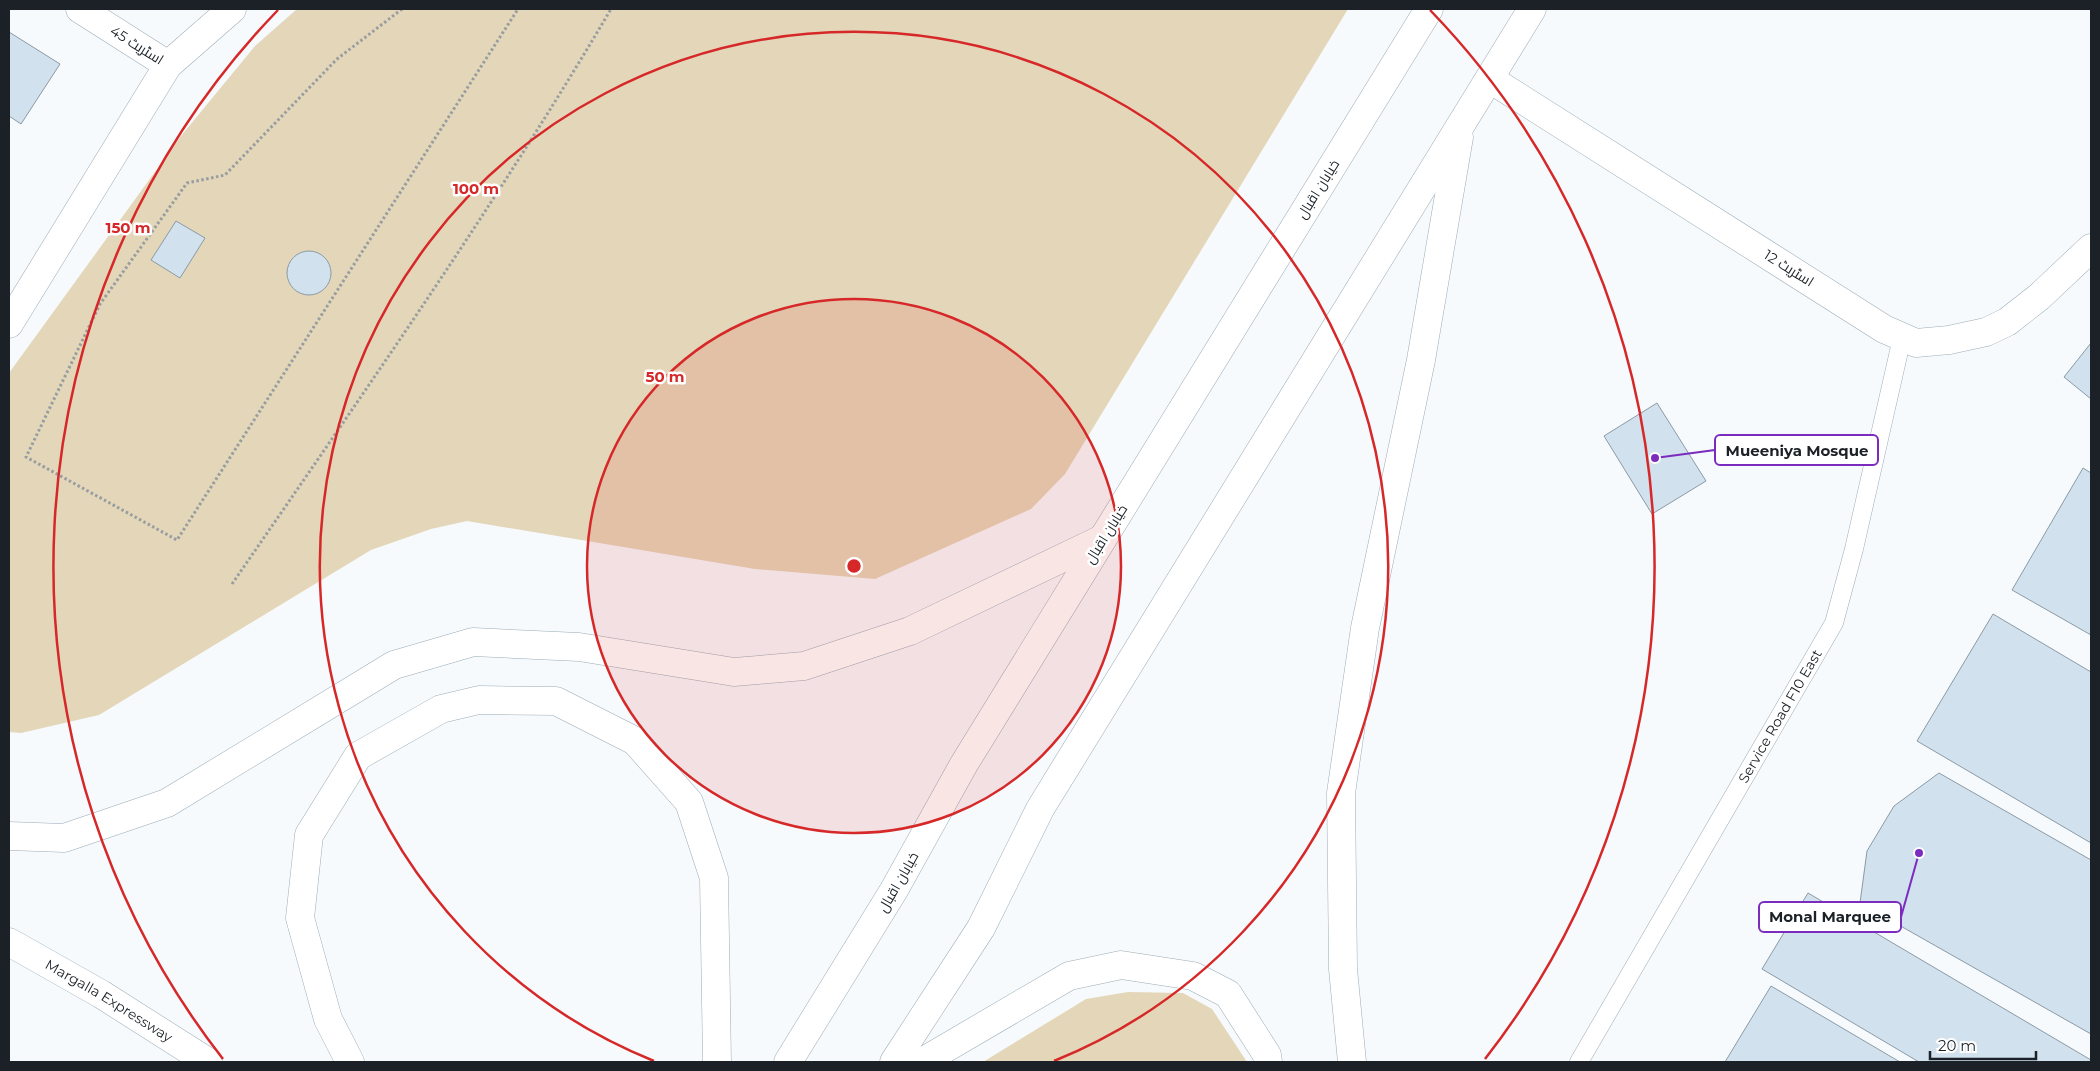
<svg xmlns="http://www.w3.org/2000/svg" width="2100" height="1071" font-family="Montserrat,Cairo,sans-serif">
  <rect width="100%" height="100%" fill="#f6fafc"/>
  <!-- green -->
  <g fill="#e4d6b9">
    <polygon points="297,9 1348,9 1065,474 1031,509 875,579 755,569 467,521 431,529 371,550 99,715 21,733 9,732 9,373 181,136 255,46"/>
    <polygon points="1128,992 1183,993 1212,1009 1247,1062 983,1062 1086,999"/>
  </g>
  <!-- building -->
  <g fill="#d1e1ee" stroke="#8a9aa6">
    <polygon points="9,32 60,64 21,124 9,116"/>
    <polygon points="176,221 205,238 180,278 151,260"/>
    <circle cx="309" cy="273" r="22"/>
    <polygon points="2091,343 2091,399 2064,377"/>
    <polygon points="1657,403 1706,481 1652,514 1604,436"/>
    <polygon points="2083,468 2091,473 2091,635 2012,590"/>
    <polygon points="1993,614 2091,672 2091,843 1917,741"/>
    <polygon points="1939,773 2091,860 2091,1034 1860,903 1867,851 1894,806"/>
    <polygon points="1808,893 2091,1060 2091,1062 1919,1062 1762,969"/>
    <polygon points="1771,986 1900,1062 1725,1062"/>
  </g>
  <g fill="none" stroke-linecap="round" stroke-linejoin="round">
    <!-- lane casing -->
    <g stroke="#9cacb8" stroke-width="19">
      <g id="lane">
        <path id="s1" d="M1579,1062l255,-439 20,-74 48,-211"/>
      </g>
    </g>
    <!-- street casing -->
    <g stroke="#9cacb8" stroke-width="29">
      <g id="street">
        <polyline points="80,9 168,65"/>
        <polyline points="1490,79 1884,329 1916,343 1949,340 1986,332 2007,322 2039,297 2091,248"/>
        <polyline points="9,324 168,65 232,9"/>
      </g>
    </g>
    <!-- primary casing -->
    <g stroke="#9cacb8" stroke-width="29">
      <g id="primary">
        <polyline points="9,836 64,838 167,803 394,665 473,642 579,647 734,672 804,666 910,631 1102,539"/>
        <path id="s2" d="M9,942l92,52 107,68"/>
        <polyline points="350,1062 328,1019 300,918 309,835 358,756 441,709 479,700 556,701 635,741 689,802 714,878 717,1062"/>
        <polyline points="788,1062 894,890 964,764 1429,9"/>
        <polyline points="894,1062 981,928 1040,809 1532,9"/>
        <polyline points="922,1062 1069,976 1121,965 1193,976 1228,994 1267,1055 1268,1062"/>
        <polyline points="1352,1062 1343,969 1341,793 1365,628 1421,360 1459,137"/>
      </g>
    </g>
    <!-- path -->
    <g stroke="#989da0" stroke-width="3" stroke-dasharray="2.5 2.5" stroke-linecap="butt">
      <polyline points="402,9 337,59 225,175 187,183 100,304 26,457 177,540 518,9"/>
      <path d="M232,584c130,-189 263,-378 379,-575"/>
    </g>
    <!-- lane -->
    <use href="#lane" stroke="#fff" stroke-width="18"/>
    <!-- street -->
    <use href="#street" stroke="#fff" stroke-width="28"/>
    <!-- primary -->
    <use href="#primary" stroke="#fff" stroke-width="28"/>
  </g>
  <!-- distance rings -->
  <circle cx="854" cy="566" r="267" fill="#d62828" fill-opacity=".12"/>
  <g fill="none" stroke="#d62828" stroke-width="2.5">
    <circle cx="854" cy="566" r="267"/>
    <path d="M654 1061A534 534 0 1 1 1054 1061"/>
    <path d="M223 1059A801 801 0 0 1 278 10M1430 10A801 801 0 0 1 1485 1059"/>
  </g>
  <g text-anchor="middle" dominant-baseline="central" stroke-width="5" stroke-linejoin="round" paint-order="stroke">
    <!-- street labels -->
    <g font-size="14" fill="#1b2126" stroke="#fff">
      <text transform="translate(137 45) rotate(32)">اسٹریٹ 45</text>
      <text transform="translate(1318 189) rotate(-58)">خیابان اقبال</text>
      <text transform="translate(1789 268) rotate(32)">اسٹریٹ 12</text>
      <text transform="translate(1106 534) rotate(-58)">خیابان اقبال</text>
      <text stroke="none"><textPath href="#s1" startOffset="400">Service Road F10 East</textPath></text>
      <text transform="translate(898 882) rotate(-60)">خیابان اقبال</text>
      <text stroke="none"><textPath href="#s2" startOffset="116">Margalla Expressway</textPath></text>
    </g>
  </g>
  <circle cx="854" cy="566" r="8" fill="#d62828" stroke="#fff" stroke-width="2.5"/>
  <g font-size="15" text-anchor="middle" font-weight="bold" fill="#d62828" stroke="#fff" stroke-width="5" stroke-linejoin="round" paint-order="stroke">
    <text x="476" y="194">100 m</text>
    <text x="128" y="233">150 m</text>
    <text x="665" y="382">50 m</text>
  </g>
  <!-- callouts -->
  <path fill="none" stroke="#7b2cbf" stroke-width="2" d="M1655 458L1715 450M1919 853L1901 917"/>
  <g fill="#7b2cbf" stroke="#fff" stroke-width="2">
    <circle cx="1655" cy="458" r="5"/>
    <circle cx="1919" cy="853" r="5"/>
  </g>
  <g fill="#fff" stroke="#7b2cbf" stroke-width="2">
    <rect x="1715" y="435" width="163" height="30" rx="5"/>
    <rect x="1759" y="902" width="142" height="30" rx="5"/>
  </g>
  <g font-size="15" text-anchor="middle" font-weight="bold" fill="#1b2126">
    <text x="1797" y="456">Mueeniya Mosque</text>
    <text x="1830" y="922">Monal Marquee</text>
  </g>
  <!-- border -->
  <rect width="2100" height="1071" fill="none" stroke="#1b2126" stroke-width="20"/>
  <!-- scale -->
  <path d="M1930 1051v8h106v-8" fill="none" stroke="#1b2126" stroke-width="2.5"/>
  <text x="1938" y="1051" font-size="15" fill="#1b2126" stroke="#ffffff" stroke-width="4" paint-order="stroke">20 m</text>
</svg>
